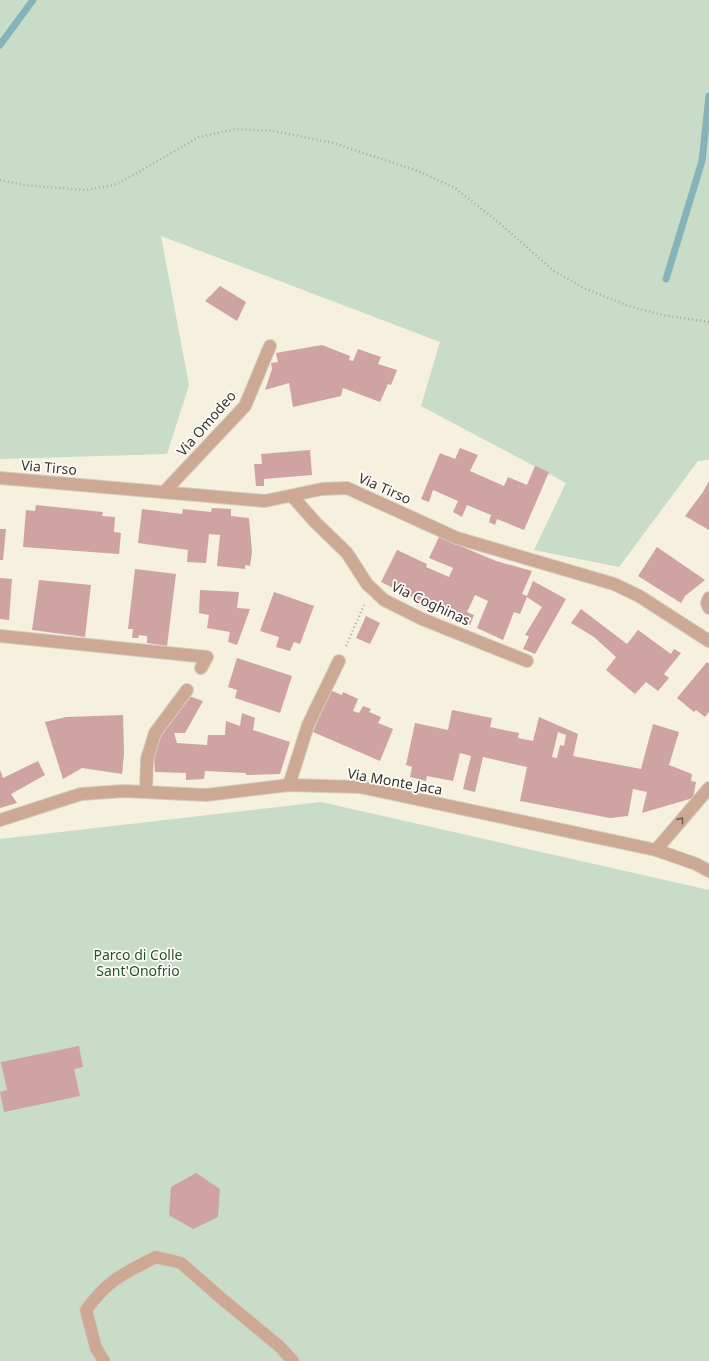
<svg xmlns="http://www.w3.org/2000/svg" width="709" height="1361" font-family="'Noto Sans',sans-serif">
  <rect width="100%" height="100%" fill="#f6f0df"/>
  <!-- green -->
  <g fill="#c8dcc7">
    <polygon points="0,0 709,0 709,460 698,461 619,567 534,550 566,483 421,406 440,342 161,236 189,385 167,454 0,459"/>
    <polygon points="321,802 709,890 709,1361 0,1361 0,839"/>
  </g>
  <g fill="none" stroke-linecap="round" stroke-linejoin="round">
    <!-- stream -->
    <g stroke="#84b3b9" stroke-width="7">
      <polyline points="0,45 33,0"/>
      <polyline points="666,279 702,161 709,96"/>
    </g>
  </g>
  <!-- building -->
  <g fill="#cea3a2" fill-rule="evenodd">
    <polygon points="220,286 246,302 237,321 205,301"/>
    <polygon points="322,345 350,356 349,360 353,361 358,349 381,357 378,364 397,370 391,385 388,384 380,402 343,388 341,396 293,407 289,383 265,390 272,369 271,363 278,362 276,353"/>
    <polygon points="460,448 478,455 470,471 504,486 508,477 527,485 535,466 549,472 524,530 497,519 495,525 489,522 491,515 467,505 462,517 453,512 458,501 433,490 429,502 421,499 440,453 455,459"/>
    <polygon points="310,450 312,475 264,479 264,486 256,486 254,464 262,464 261,454"/>
    <polygon points="709,481 709,530 685,516 703,492"/>
    <polygon points="36,505 103,512 102,516 115,517 114,532 121,533 119,554 23,547 26,510 35,511"/>
    <polygon points="212,508 231,509 231,516 249,518 252,552 250,566 245,565 245,569 217,566 220,535 209,534 206,563 187,562 188,550 138,543 142,509 182,514 183,509 211,512"/>
    <polygon points="0,529 6,529 3,560 0,560"/>
    <polygon points="439,537 496,561 532,571 522,594 527,596 533,581 566,599 535,654 523,649 529,636 525,635 542,607 527,597 520,614 514,612 503,640 477,628 488,601 475,595 467,612 474,615 470,625 381,582 397,550 427,564 426,567 449,577 453,568 429,558"/>
    <polygon points="657,547 705,580 685,596 681,603 638,576"/>
    <polygon points="135,569 176,574 167,646 147,643 147,636 139,635 138,638 132,638 133,629 128,629"/>
    <polygon points="0,578 12,579 9,620 0,619"/>
    <polygon points="39,580 91,585 85,637 32,630"/>
    <polygon points="200,590 239,592 237,608 250,609 237,645 228,642 230,632 207,628 209,615 199,613"/>
    <polygon points="274,592 314,606 300,644 294,642 290,651 276,647 279,637 260,631"/>
    <polygon points="581,609 627,644 638,630 671,654 674,649 681,653 664,674 669,678 658,691 646,682 635,694 606,670 616,657 594,637 571,623"/>
    <polygon points="366,616 380,623 370,644 356,638"/>
    <polygon points="237,658 292,676 280,713 235,698 237,690 228,687"/>
    <polygon points="707,662 709,664 709,712 705,717 696,710 694,712 677,698"/>
    <polygon points="330,690 342,695 343,692 358,699 353,711 359,713 363,706 371,709 369,712 381,717 378,723 393,729 380,761 313,732"/>
    <polygon points="186,695 203,701 185,733 174,733 177,743 207,745 208,735 225,735 226,721 240,726 242,713 255,718 253,730 290,742 280,774 246,775 246,773 205,771 204,779 186,780 186,773 155,772 154,759 157,741"/>
    <path d="M452,710l40,8 -2,9 29,6 -1,5 15,3 6,-24 39,17 -5,22 68,13 12,-45 26,8 -10,33 23,9 -1,7 5,1 -3,16 -51,15 5,-21 -14,-3 -5,27 -18,2 -90,-17 7,-34 -44,-10 -8,35 -12,-3 8,-33 -11,-3 -7,28 -26,-5 -1,5 -16,-4 2,-10 -6,-2 9,-42 33,7zM558,732l8,3 -2,11 -4,-1 -3,13 -5,-1z"/>
    <polygon points="123,715 124,754 122,774 82,768 63,779 45,722 66,717"/>
    <polygon points="38,761 45,775 11,794 17,803 0,808 0,770 3,778"/>
    <polygon points="79,1046 83,1067 74,1069 80,1096 4,1112 0,1092 7,1090 1,1062"/>
    <polygon points="196,1173 220,1189 218,1217 193,1229 169,1215 171,1187"/>
  </g>
  <g fill="none" stroke-linecap="round" stroke-linejoin="round">
    <!-- street casing -->
    <g stroke="#d3cebf" stroke-width="14">
      <g id="street">
        <polyline points="0,478 265,501 322,489 347,488 457,538 614,584 639,596 709,641"/>
        <polyline points="165,491 245,406 270,346"/>
        <polyline points="292,496 316,523 347,553 367,584 384,600 422,619 527,661"/>
        <polyline points="709,598 707,603 709,608"/>
        <polyline points="0,636 207,657 201,668"/>
        <polyline points="289,785 308,725 339,661"/>
        <polyline points="146,792 147,759 155,733 187,690"/>
        <polyline points="0,820 81,794 124,791 206,795 289,785 360,787 656,850 696,864 709,871"/>
        <polyline points="656,850 709,788"/>
        <path d="M104,1361l-8,-13 -10,-38c23,-31 37,-36 70,-53l25,6 40,35 58,48 14,15"/>
      </g>
    </g>
    <!-- path -->
    <g stroke="#aca89a" stroke-width="2.5" stroke-dasharray="1 3" stroke-linecap="butt">
      <polyline points="0,180 23,185 85,190 114,185 137,173 199,137 236,129 274,131 333,143 418,171 455,188 497,221 554,271 584,288 626,305 662,315 709,322"/>
      <polyline points="346,646 364,605"/>
    </g>
    <!-- street -->
    <use href="#street" stroke="#cca895" stroke-width="12"/>
  </g>
  <!-- one-way arrows -->
  <defs><path id="oneway-chevron" d="M-2-3.5L2.5 0L-2 3.5" fill="none" stroke-width="1.6" stroke-linecap="round" stroke-linejoin="round"/></defs>
  <use stroke="#726257" href="#oneway-chevron" transform="translate(681 820) rotate(-51)"/>
  <g text-anchor="middle" dominant-baseline="central" stroke-width="3.5" stroke-linejoin="round" paint-order="stroke">
    <!-- street labels -->
    <g font-size="14" fill="#36342d" stroke="#fffdfa">
      <text transform="translate(206 423) rotate(-49)">Via Omodeo</text>
      <text transform="translate(49 467) rotate(5)">Via Tirso</text>
      <text transform="translate(385 488) rotate(24)">Via Tirso</text>
      <text transform="translate(431 603) rotate(25)">Via Coghinas</text>
      <text transform="translate(395 781) rotate(10)">Via Monte Jaca</text>
    </g>
    <!-- park labels -->
    <g font-size="14" fill="#275129" stroke="#fffdfa">
      <text x="138" y="954">Parco di Colle<tspan x="138" dy="16">Sant'Onofrio</tspan></text>
    </g>
  </g>
</svg>
